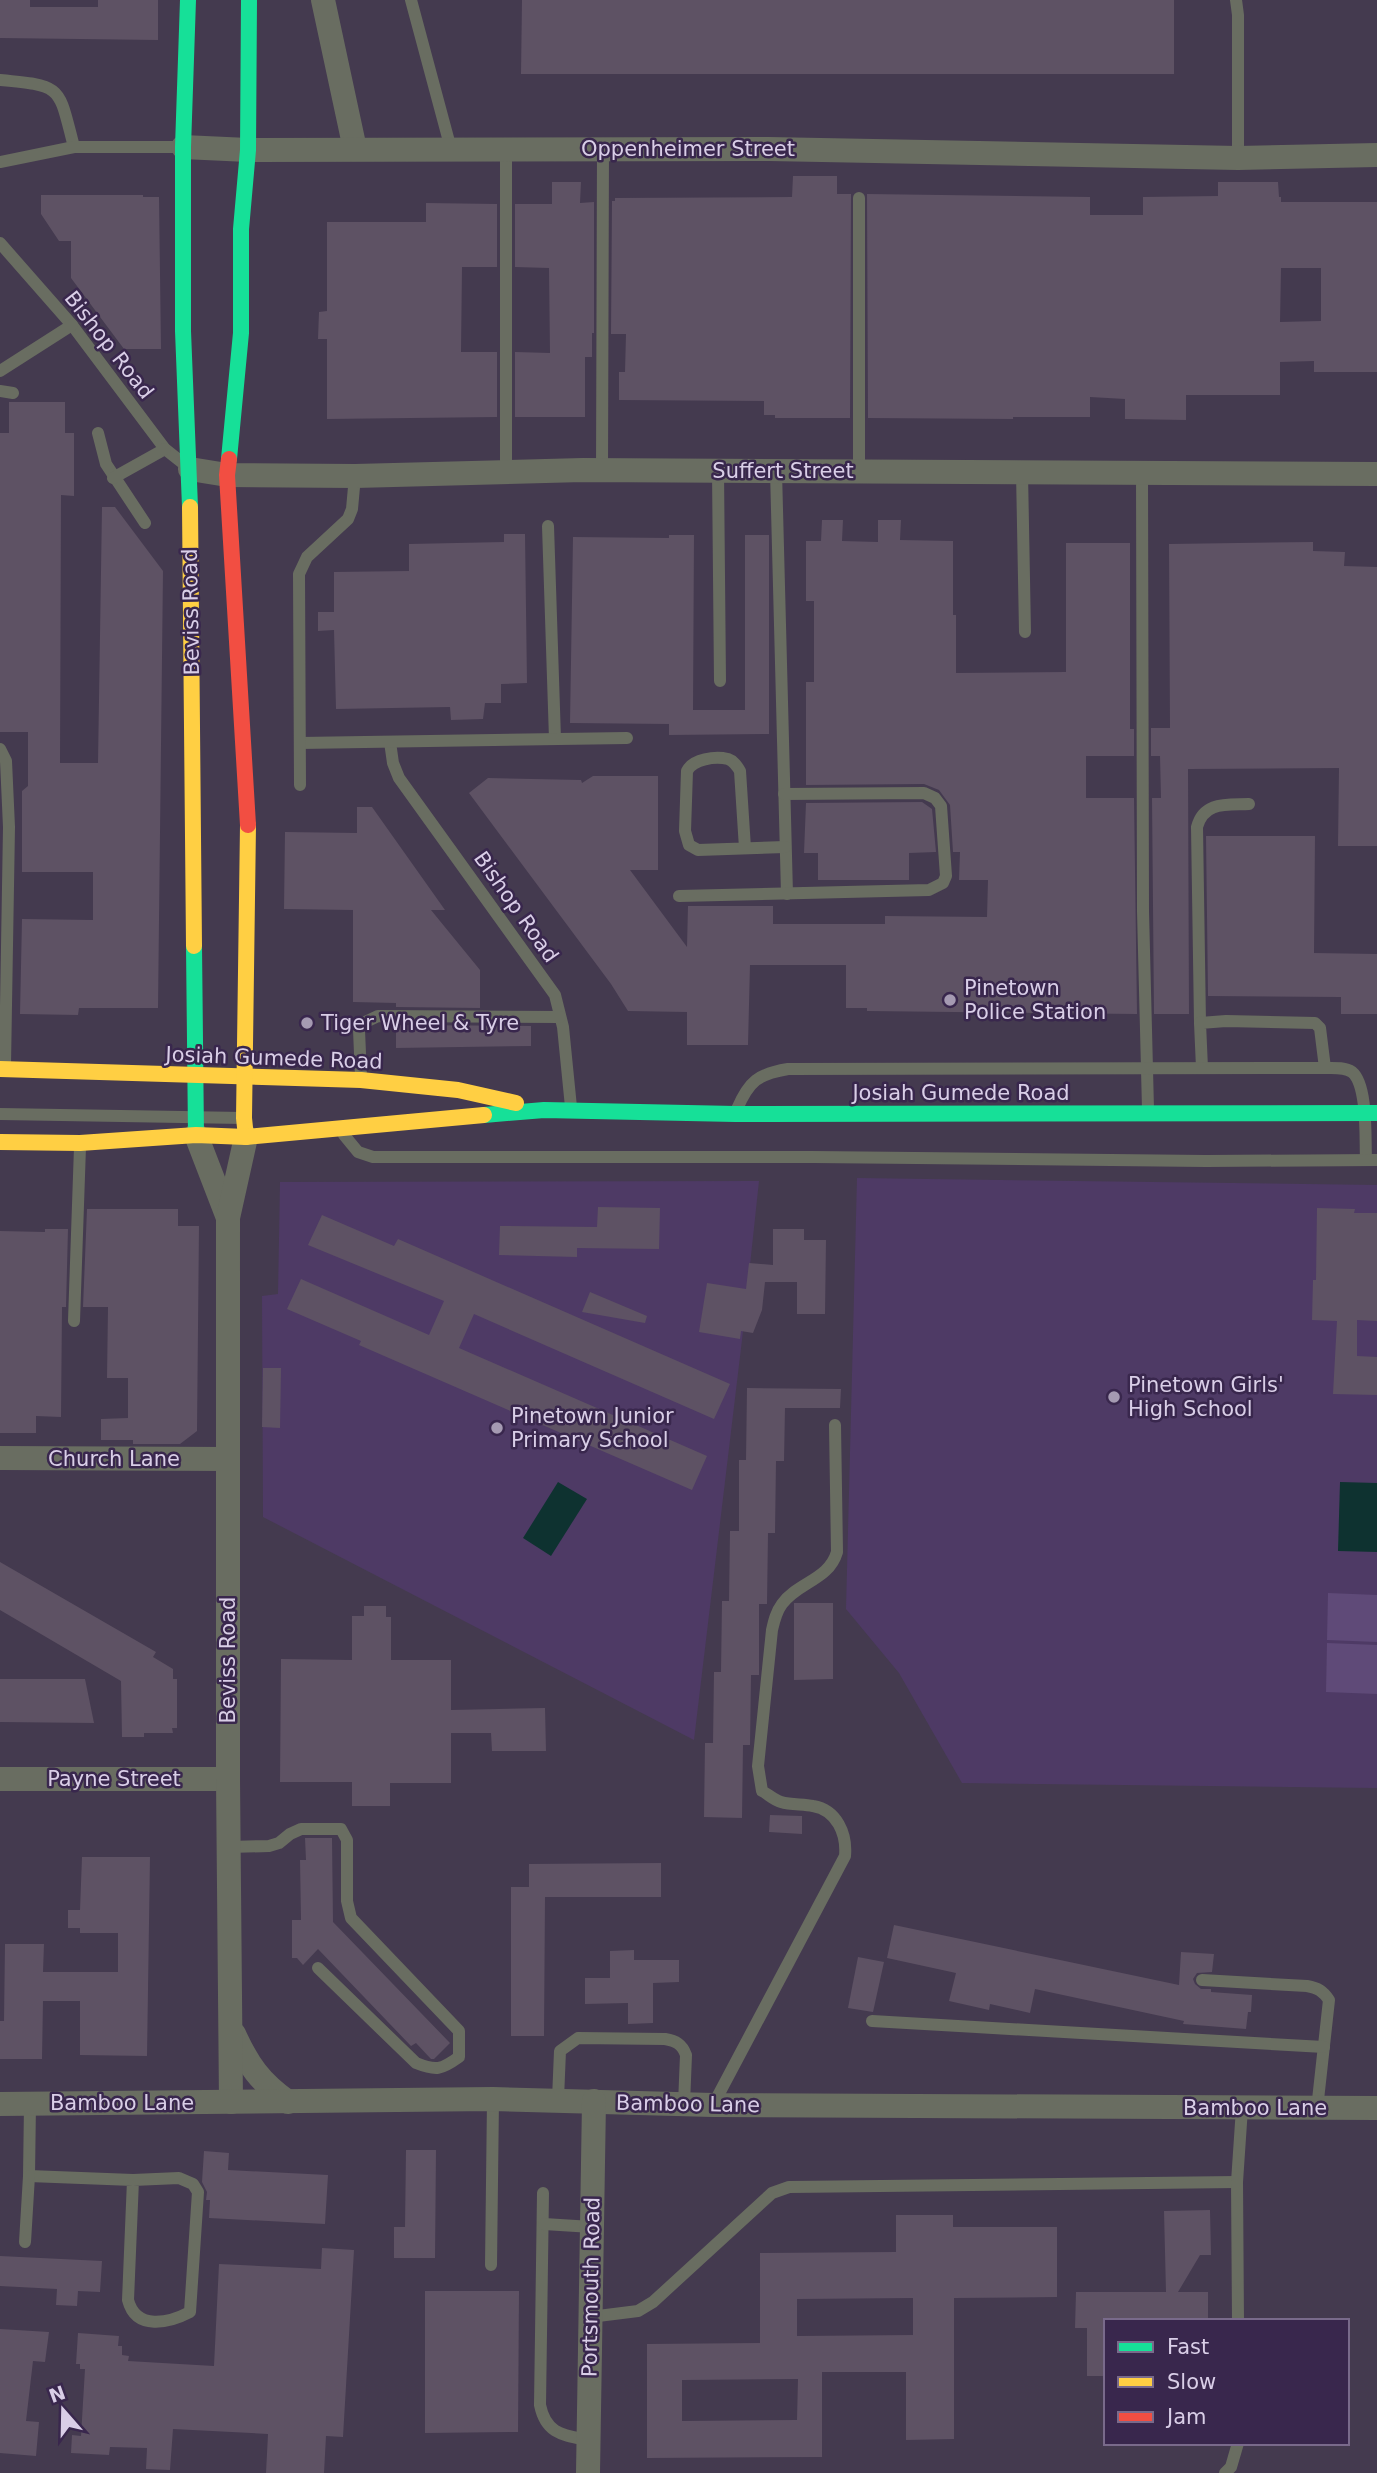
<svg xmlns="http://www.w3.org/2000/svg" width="1377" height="2473" font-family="'DejaVu Sans',sans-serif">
  <rect width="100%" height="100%" fill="#443a4f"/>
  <!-- built -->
  <g fill="#4e3a65">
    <polygon points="857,1178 1377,1185 1377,1788 962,1783 899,1673 846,1609"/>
    <polygon points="759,1181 742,1340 694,1740 263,1517 262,1296 278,1294 280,1182"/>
  </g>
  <!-- green -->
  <g fill="#5f4a78">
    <polygon points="1328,1593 1377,1595 1377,1642 1327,1640"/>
    <polygon points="1327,1643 1377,1645 1377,1694 1326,1692"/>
  </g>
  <!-- water -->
  <g fill="#0e3230">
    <polygon points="558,1482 587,1499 551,1556 523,1538"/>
    <polygon points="1340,1482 1377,1483 1377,1552 1338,1551"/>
  </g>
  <!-- building -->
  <g fill="#5e5264" fill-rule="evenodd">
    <polygon points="0,0 30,0 30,7 98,7 98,0 158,0 158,40 0,38"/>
    <polygon points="522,0 1174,0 1174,74 521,74"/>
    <polygon points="793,176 837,176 837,194 851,194 850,418 775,418 775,415 764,415 764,401 619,400 619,372 625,372 626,334 611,334 612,201 615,201 615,198 792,197"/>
    <polygon points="552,182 581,182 580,203 594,202 594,333 592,333 592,357 585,357 585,417 515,417 515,352 550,353 549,268 515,267 515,204 552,204"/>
    <path d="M1218,182h60l1,15h2v5h96v170h-63v-11l-34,1v33h-94v25l-61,-1v-20l-35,-2v20h-77v2l-145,-1 -1,-224 223,3v18h53v-18l75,-1zM1281,268h40v53l-41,1z"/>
    <polygon points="41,195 143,195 143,197 159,197 161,349 124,349 71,278 71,241 59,241 41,214"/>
    <polygon points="426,203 497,204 497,267 462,267 461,352 497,352 497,417 327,419 327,339 318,339 319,312 327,311 327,222 426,222"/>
    <polygon points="9,402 65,402 65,433 74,433 74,496 61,495 60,763 98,763 102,507 115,507 163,571 158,1008 79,1008 78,1015 20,1014 22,919 93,920 93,872 22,872 22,791 28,786 28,732 0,732 0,433 9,433"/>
    <polygon points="822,520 843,520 842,541 878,542 878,520 901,520 900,540 953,541 953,615 956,615 956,673 1066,672 1066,543 1130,543 1130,729 1134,729 1134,756 1086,756 1086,798 1134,798 1137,1014 867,1011 867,1008 846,1008 846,965 750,965 748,1045 687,1045 687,1012 628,1011 611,984 469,793 488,778 581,780 582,783 593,776 658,776 658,870 630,870 687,947 688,906 773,906 773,924 885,924 885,916 987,917 988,880 959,880 960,852 953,852 950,805 939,790 924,784 806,785 806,682 814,682 814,601 806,601 806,541 821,541"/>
    <polygon points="504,534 525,534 527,683 501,684 501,703 485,703 483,719 451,720 450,707 336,709 334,630 318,631 318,612 334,612 334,572 409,571 409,544 504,542"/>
    <polygon points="669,535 694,535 693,710 745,710 745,535 769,535 769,734 669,735 669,724 570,723 573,537 669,538"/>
    <polygon points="1313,542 1313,551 1345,552 1344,566 1377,567 1377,846 1338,846 1339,768 1188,769 1189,1014 1154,1014 1152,798 1161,798 1160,756 1151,756 1151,728 1170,728 1169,544"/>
    <polygon points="922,802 932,809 936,852 909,853 909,880 818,880 818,853 804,853 806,803"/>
    <polygon points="357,807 372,807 445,910 431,910 480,970 480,1008 396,1007 396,1003 353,1002 353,910 284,909 285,832 357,833"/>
    <polygon points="1206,836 1315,836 1314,953 1377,954 1377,1014 1341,1014 1341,997 1208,996"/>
    <polygon points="396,1025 531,1026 531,1046 396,1048"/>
    <polygon points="598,1207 660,1208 659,1249 577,1248 577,1257 499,1255 500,1226 597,1227"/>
    <polygon points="1317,1208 1355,1209 1354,1213 1377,1213 1377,1321 1357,1320 1357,1356 1377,1357 1377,1395 1333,1394 1337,1321 1312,1320 1313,1280 1316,1280"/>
    <polygon points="87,1209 178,1209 178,1226 199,1226 197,1431 180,1444 133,1444 133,1440 101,1440 101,1419 128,1418 128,1378 107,1378 108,1307 83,1307"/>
    <polygon points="322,1215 394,1246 398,1239 730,1384 714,1419 474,1314 459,1348 707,1456 692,1490 359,1345 361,1341 287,1309 301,1279 429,1335 444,1301 308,1245"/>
    <polygon points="45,1229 68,1229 66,1307 62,1307 61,1417 36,1416 36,1433 0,1433 0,1231 45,1232"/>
    <polygon points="773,1229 804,1229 804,1240 826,1240 825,1314 797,1314 797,1282 765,1282 762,1310 753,1333 741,1331 740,1339 699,1332 707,1283 746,1289 749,1263 773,1265"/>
    <polygon points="590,1292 647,1316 645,1323 582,1312"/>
    <polygon points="263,1368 281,1368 280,1428 262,1427"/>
    <polygon points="747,1388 841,1389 840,1408 785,1408 784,1461 776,1461 775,1533 768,1533 767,1604 759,1604 759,1675 751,1675 750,1745 743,1745 742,1818 704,1817 705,1743 713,1743 714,1672 721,1672 722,1601 729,1601 730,1531 739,1531 739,1460 746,1460"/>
    <polygon points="0,1562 156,1652 153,1657 173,1669 173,1679 177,1679 177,1728 172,1728 173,1733 144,1733 144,1737 122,1737 121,1681 0,1610"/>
    <polygon points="794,1603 833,1603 833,1679 794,1680"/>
    <polygon points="364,1606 386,1606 386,1617 391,1617 391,1660 451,1660 451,1710 545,1708 546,1751 492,1751 491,1733 451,1733 451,1783 390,1783 390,1806 352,1806 352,1782 280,1782 281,1659 352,1660 352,1616 364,1616"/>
    <polygon points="0,1679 85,1679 94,1723 0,1722"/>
    <polygon points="770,1815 802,1816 802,1834 769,1832"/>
    <polygon points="305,1838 332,1838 333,1922 450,2043 434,2059 431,2059 416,2043 411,2046 318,1949 303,1965 297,1958 292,1958 292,1920 301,1920 300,1860 306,1860"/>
    <polygon points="82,1857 150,1857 147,2056 80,2055 80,2001 43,2001 42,2059 0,2059 0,2021 4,2021 5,1944 44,1944 43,1972 118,1972 118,1933 80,1933 80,1928 68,1928 68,1910 80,1910"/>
    <polygon points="661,1863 661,1897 545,1897 544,2036 511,2036 511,1887 529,1887 529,1864"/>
    <polygon points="894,1925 1179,1985 1181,1952 1214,1954 1212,1972 1197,1973 1193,1979 1195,1984 1201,1989 1211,1989 1211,1992 1252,1995 1251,2012 1248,2012 1246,2029 1183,2024 1184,2021 1035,1989 1030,2013 990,2004 989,2010 949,2001 956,1973 887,1958"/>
    <polygon points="634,1950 634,1960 679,1960 679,1982 653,1983 653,2023 628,2024 628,2003 585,2004 585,1978 610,1978 610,1951"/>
    <polygon points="858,1957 884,1962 873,2012 848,2008"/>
    <polygon points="406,2150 436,2150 435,2258 394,2258 394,2227 405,2227"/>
    <polygon points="204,2151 229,2153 228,2170 328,2175 325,2224 209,2218 210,2200 206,2200 207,2192 202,2182"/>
    <polygon points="1210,2210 1211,2255 1200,2255 1178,2292 1208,2292 1208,2321 1106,2321 1106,2376 1087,2376 1087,2328 1075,2328 1076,2292 1166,2292 1164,2211"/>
    <path d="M896,2215h57v12h104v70l-103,1v141l-48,1v-68h-84v85l-175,1v-114l113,-1v-90l136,-1zM913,2298v37l-116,1v-37zM798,2379l-1,41 -115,1v-41z"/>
    <polygon points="322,2248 354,2250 343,2437 326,2436 324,2473 266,2473 268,2434 173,2429 170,2470 146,2469 147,2448 110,2447 109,2455 71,2453 72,2435 81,2436 85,2369 80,2369 80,2364 76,2364 78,2333 119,2336 118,2346 122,2346 122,2355 129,2356 128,2361 214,2366 219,2264 321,2269"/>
    <polygon points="0,2256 102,2261 100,2292 78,2291 77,2306 56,2305 57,2289 0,2286"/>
    <polygon points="425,2291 519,2291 518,2432 425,2433"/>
    <polygon points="0,2329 49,2332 45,2362 33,2361 26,2421 39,2422 36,2456 0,2453"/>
  </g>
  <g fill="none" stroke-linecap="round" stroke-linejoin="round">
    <!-- lane -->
    <g stroke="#696d61" stroke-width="12">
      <polyline points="411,0 451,149"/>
      <polyline points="1236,0 1238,15 1238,158"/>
      <path d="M0,80c64,6 58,6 74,67"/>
      <polyline points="0,162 74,147 183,147"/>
      <polyline points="0,243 72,325 165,449 184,464"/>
      <polyline points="0,371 72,325"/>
      <polyline points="0,391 13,393"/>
      <polyline points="98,433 106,464 145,523"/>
      <polyline points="602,470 603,149"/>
      <polyline points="718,471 720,681"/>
      <polyline points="776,471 787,894"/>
      <polyline points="859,471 859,198"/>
      <polyline points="506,472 506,149"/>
      <polyline points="1022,472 1025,632"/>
      <polyline points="1142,473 1143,911 1148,1109"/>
      <polyline points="113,478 165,449"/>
      <polyline points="548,526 555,739"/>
      <polyline points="390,742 393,763 399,778 555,995 563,1027 571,1107"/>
      <polyline points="300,743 627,738"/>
      <polyline points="0,749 6,761 9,827 5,1065"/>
      <polyline points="300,785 299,574 307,557 348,519 352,509 355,476"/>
      <path d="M745,848l-5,-77c-3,-5 -6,-10 -12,-12 -13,-3 -35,0 -41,12l-2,60 4,14 9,5 87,-3"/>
      <polyline points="679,896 929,890 943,883 946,876 941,806 935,798 924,793 784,794"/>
      <path d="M1200,1023l-3,-196c7,-26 30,-22 52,-23"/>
      <polyline points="1202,1068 1200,1023 1226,1021 1315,1023 1320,1028 1325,1068"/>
      <polyline points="361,1077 359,1030 361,1024 378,1016 560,1017"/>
      <path d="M737,1109c12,-28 21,-35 51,-40l537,-1c8,0 20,-1 27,4 16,13 13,67 14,87"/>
      <polyline points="0,1114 243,1118"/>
      <polyline points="344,1135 358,1152 373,1157 813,1157 1206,1161 1377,1160"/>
      <polyline points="74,1321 80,1147"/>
      <path d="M229,1847l40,-1 10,-3 11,-9 11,-5h40l6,11v61l4,17 108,113v26c-18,13 -23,14 -43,6l-98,-95"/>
      <path d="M1202,1980l105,6c11,2 16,5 22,14l-12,109"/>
      <polyline points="872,2021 1324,2047"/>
      <path d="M558,2099l2,-48 18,-13 87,1c11,2 17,5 21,16l-2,49"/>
      <path d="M30,2104l-1,72 104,4 46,-2 14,6 5,8 -8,120c-21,11 -54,19 -62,-12l5,-120"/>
      <path d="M713,2105l132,-249c2,-22 -8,-46 -32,-50 -10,-2 -22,-1 -32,-4 -7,-2 -13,-8 -19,-11l-4,-25 14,-136c2,-9 4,-18 10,-26 16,-22 47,-24 55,-52l-2,-127"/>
      <path d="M543,2193l-3,212c6,29 23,30 48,35"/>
      <polyline points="544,2224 592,2227"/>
      <polyline points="25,2242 29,2176"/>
      <polyline points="491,2265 493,2099"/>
      <polyline points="590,2317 638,2311 653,2302 772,2193 789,2187 1237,2182"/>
      <polyline points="1238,2321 1237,2182 1242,2108"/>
      <polyline points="1225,2473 1231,2467 1238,2443"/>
    </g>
    <!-- street -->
    <g stroke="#696d61" stroke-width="24">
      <polyline points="323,0 355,149"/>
      <polyline points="183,147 248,150 769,149 1238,158 1377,155"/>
      <polyline points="190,469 227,475 355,476 583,470 1377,474"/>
      <polyline points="196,1135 228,1218"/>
      <polyline points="0,1458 228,1459"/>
      <polyline points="0,1779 228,1779"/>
      <path d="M234,2034c14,31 26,48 54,68"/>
      <polyline points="231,2102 228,1779 228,1218 246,1137"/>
      <polyline points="0,2104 493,2099 713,2105 1377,2108"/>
      <polyline points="588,2473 594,2101"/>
    </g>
    <!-- fast -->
    <g stroke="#16e098" stroke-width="16">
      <polyline points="188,0 183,147 183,331 190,507"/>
      <polyline points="229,459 241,333 241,229 248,150 249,0"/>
      <polyline points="194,946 196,1135"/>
      <polyline points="484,1115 544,1110 735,1114 1377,1113"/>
    </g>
    <!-- slow -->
    <g stroke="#ffcf43" stroke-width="16">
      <polyline points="190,507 194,946"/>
      <polyline points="0,1069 361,1080 458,1090 516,1103"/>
      <polyline points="246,1137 244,1118 248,825"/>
      <polyline points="0,1142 80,1143 196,1135 246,1137 484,1115"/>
    </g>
    <!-- jam -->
    <polyline stroke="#f24e42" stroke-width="16" points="229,459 227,475 248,825"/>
  </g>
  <!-- markers -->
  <g fill="#a59ab2" stroke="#39274d" stroke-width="2.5">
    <circle cx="950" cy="1000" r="7"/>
    <circle cx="307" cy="1023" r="7"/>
    <circle cx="1114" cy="1397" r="7"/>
    <circle cx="497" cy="1428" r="7"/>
  </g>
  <g text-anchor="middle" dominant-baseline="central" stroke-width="5" stroke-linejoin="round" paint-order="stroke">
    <!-- street labels -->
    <g font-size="21" fill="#d9cee7" stroke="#39274d">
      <text x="688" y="149">Oppenheimer Street</text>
      <text transform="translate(109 345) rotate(52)">Bishop Road</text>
      <text x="783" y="471">Suffert Street</text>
      <text transform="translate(191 612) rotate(-91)">Beviss Road</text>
      <text transform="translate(516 907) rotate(55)">Bishop Road</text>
      <text transform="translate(274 1058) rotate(2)">Josiah Gumede Road</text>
      <text x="961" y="1093">Josiah Gumede Road</text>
      <text x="114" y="1459">Church Lane</text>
      <text transform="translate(228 1660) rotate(-90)">Beviss Road</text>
      <text x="114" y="1779">Payne Street</text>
      <text x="122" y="2103">Bamboo Lane</text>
      <text transform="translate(688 2104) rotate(1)">Bamboo Lane</text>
      <text x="1255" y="2108">Bamboo Lane</text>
      <text transform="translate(591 2287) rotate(-89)">Portsmouth Road</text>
    </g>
    <!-- poi labels -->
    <g font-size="21" fill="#d9cee7" stroke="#39274d" text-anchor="start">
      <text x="964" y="988">Pinetown<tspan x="964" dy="24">Police Station</tspan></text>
      <text x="321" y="1023">Tiger Wheel &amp; Tyre</text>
      <text x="1128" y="1385">Pinetown Girls'<tspan x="1128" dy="24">High School</tspan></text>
      <text x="511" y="1416">Pinetown Junior<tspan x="511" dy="24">Primary School</tspan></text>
    </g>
  </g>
  <!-- legend -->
  <rect x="1104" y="2319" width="245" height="126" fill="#39274d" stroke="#796a8b" stroke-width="2"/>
  <rect x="1118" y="2342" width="35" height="10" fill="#16e098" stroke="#796a8b" stroke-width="2"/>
  <text x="1167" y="2354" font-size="21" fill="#d9cee7">Fast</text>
  <rect x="1118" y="2377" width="35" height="10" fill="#ffcf43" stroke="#796a8b" stroke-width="2"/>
  <text x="1167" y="2389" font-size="21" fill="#d9cee7">Slow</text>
  <rect x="1118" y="2412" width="35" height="10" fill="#f24e42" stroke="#796a8b" stroke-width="2"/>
  <text x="1167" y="2424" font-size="21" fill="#d9cee7">Jam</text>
  <!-- north arrow -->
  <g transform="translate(63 2410) rotate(340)" stroke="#39274d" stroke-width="5" paint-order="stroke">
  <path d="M0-5L12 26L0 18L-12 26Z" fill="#d9cee7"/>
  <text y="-10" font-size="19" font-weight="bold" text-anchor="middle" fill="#d9cee7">N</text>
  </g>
</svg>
